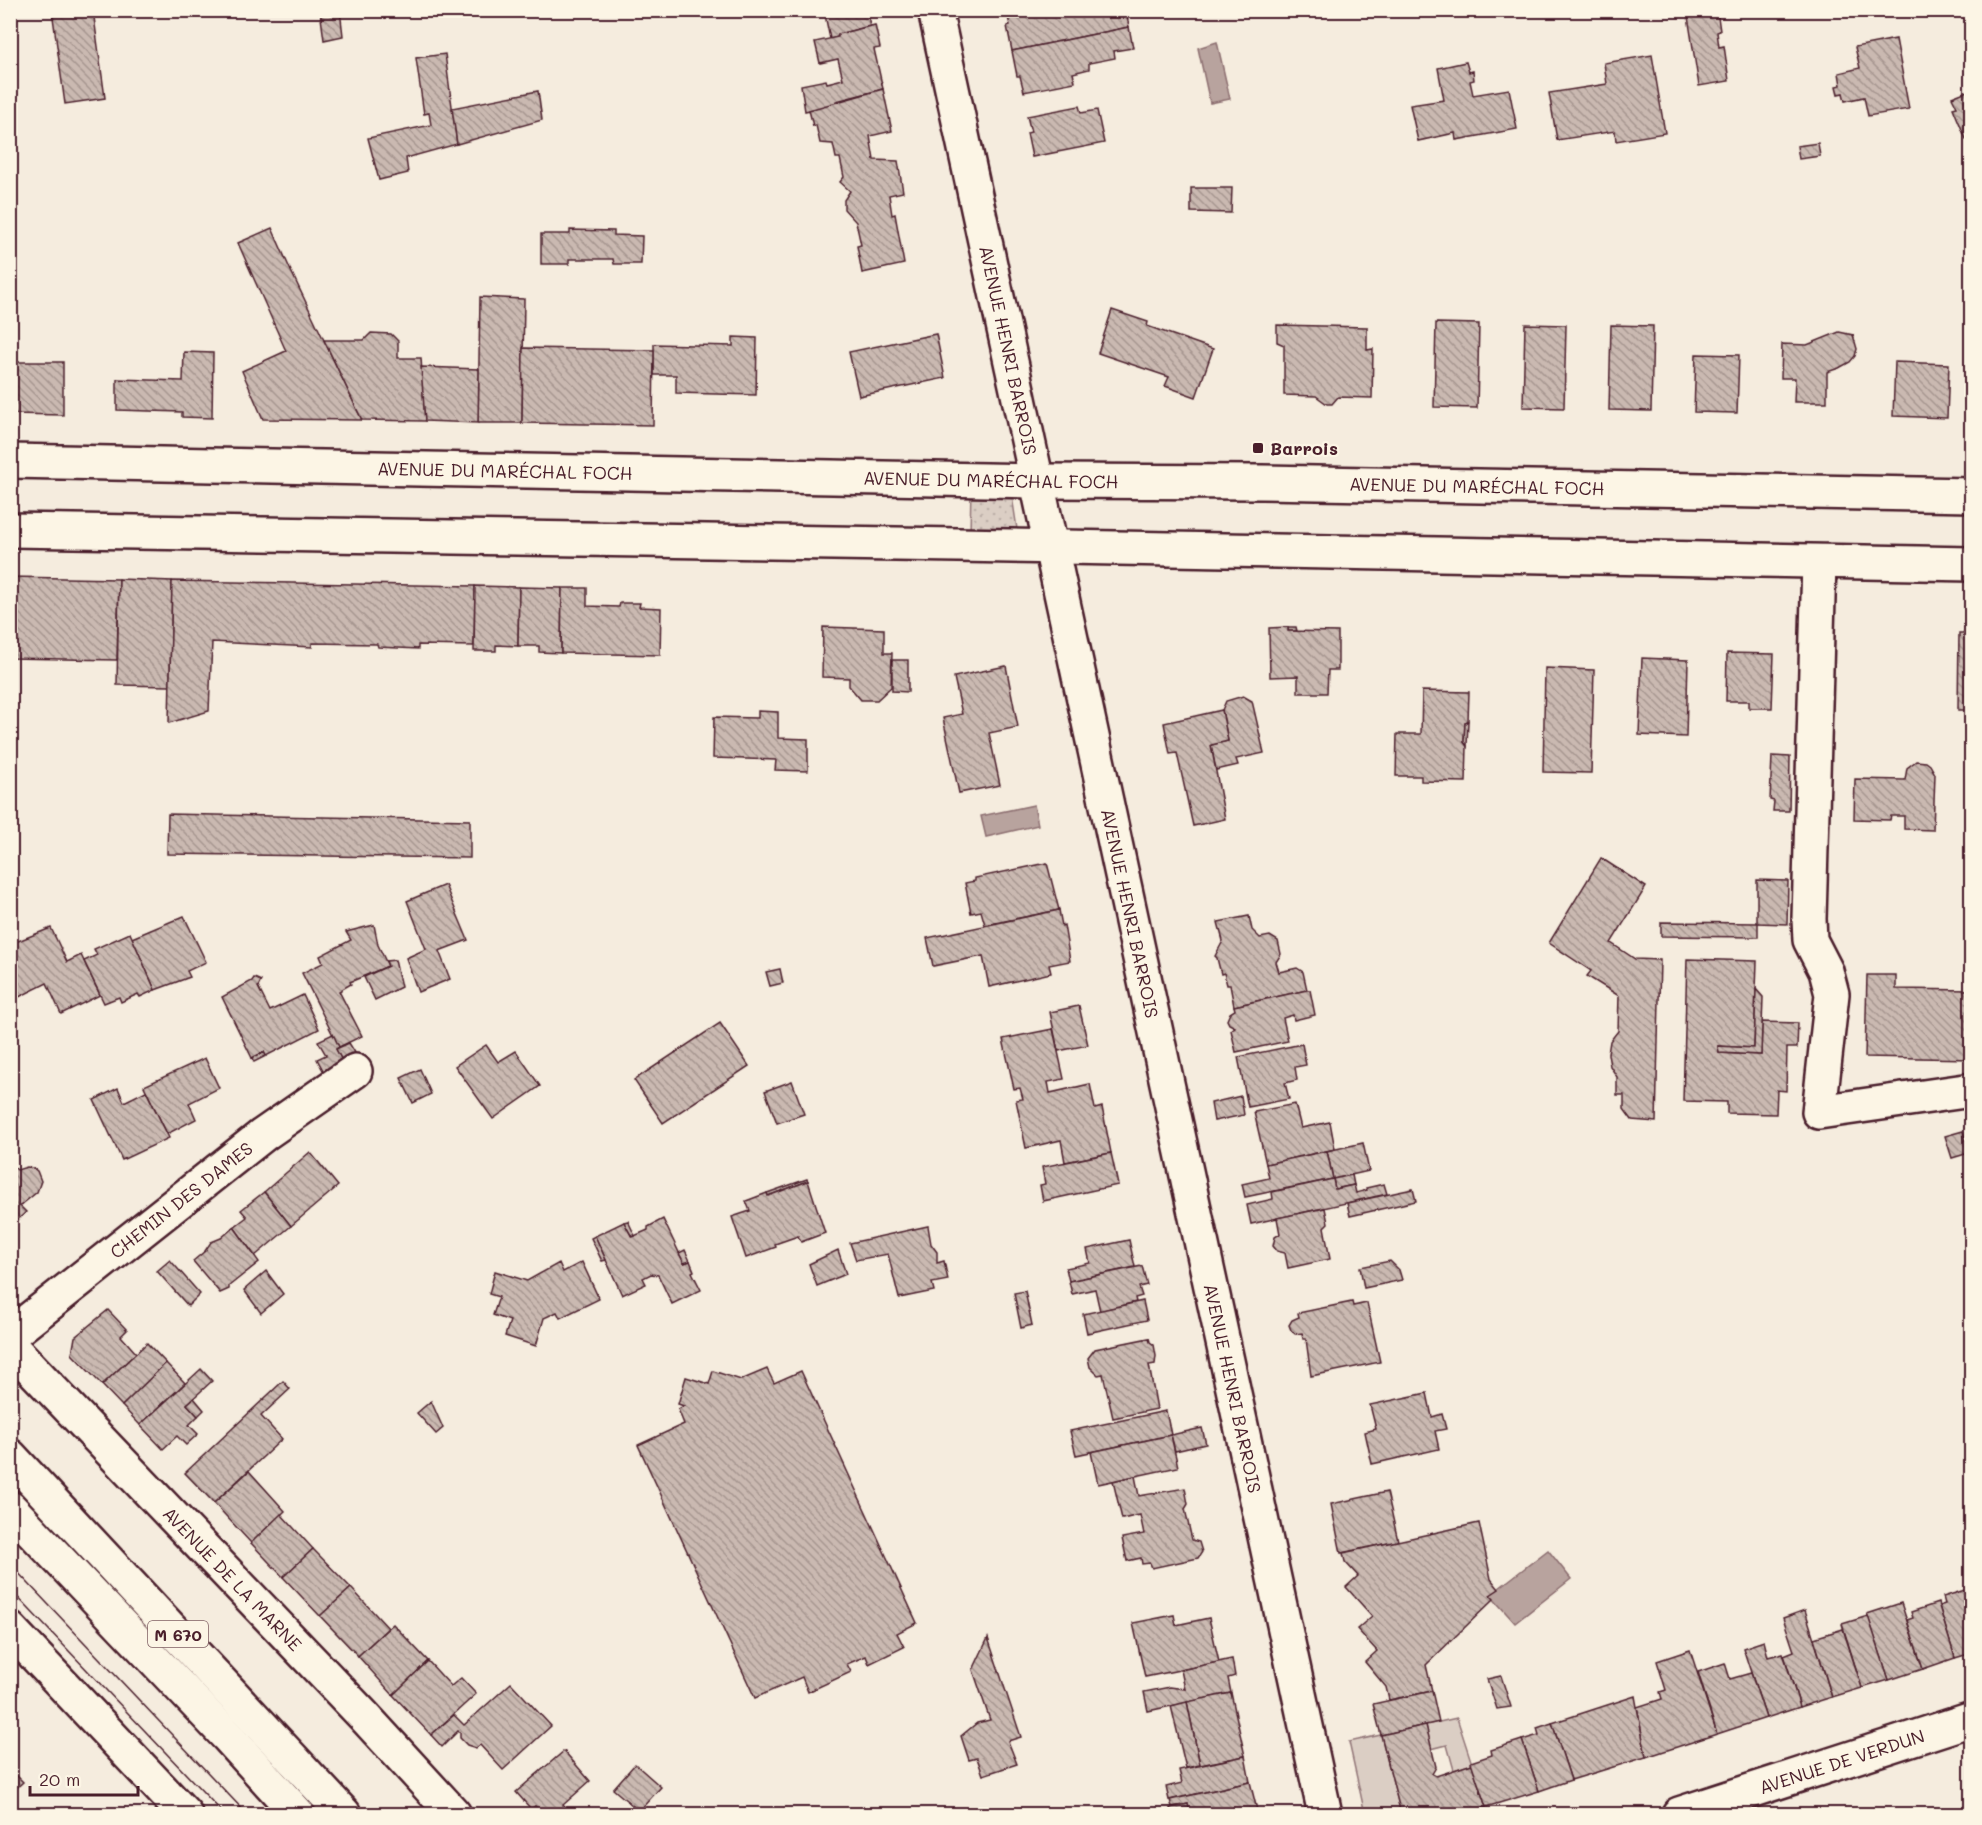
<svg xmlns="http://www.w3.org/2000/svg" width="1982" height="1825" font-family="Mali,sans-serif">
  <defs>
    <pattern id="grass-dots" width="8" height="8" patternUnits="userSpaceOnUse" patternTransform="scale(1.5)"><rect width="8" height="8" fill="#dbcec4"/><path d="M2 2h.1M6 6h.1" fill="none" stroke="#bdb0a9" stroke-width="1.8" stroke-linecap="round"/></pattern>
    <pattern id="building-back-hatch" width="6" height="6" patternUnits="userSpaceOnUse" patternTransform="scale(1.5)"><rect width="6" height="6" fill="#cab9b1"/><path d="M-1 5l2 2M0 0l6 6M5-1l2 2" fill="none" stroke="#a69690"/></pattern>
  </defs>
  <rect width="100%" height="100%" fill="#f5ecde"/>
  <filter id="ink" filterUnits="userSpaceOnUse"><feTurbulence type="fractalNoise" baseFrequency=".0167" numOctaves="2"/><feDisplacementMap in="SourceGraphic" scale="12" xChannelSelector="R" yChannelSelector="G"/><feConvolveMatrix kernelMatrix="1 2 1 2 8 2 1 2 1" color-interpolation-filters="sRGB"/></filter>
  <g filter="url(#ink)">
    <!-- grass -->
    <polygon fill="url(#grass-dots)" stroke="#927678" stroke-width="1.5" points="971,487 1012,496 1017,529 1008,534 970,535"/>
    <!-- green -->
    <g fill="#dbcec4" stroke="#927678" stroke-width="1.5">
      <polygon points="1457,1718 1472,1764 1454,1770 1447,1745 1431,1749 1426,1725"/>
      <polygon points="1381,1735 1401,1814 1365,1814 1349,1742"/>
    </g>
    <!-- water -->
    <g fill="#b8a39e" stroke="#8c6e70" stroke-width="1.5">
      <polygon points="1217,42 1230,99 1210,103 1198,48"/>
      <polygon points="1034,805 1038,825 986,837 981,816"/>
      <polygon points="1548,1550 1571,1579 1515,1623 1490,1595"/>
    </g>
    <!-- building -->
    <g fill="url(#building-back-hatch)" stroke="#4a1f2b" stroke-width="1.5">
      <polygon points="52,10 93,10 105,98 65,104"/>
      <polygon points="320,10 340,10 343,36 324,40"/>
      <polygon points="824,10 867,10 870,26 838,34 838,37 830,39"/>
      <polygon points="1006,10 1126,10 1129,27 1012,51 1007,26 1010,25"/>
      <polygon points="1687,10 1717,10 1720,31 1717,32 1719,47 1724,46 1729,81 1699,86"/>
      <polygon points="875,25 880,48 874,49 883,89 836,101 836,104 805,111 801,85 826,80 827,83 843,79 838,59 820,63 815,42 838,37 838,34"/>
      <polygon points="1129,27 1133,48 1114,51 1115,58 1089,63 1089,69 1073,73 1075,82 1024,92 1020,76 1017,76 1012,51"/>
      <polygon points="1896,39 1909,109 1868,116 1864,97 1845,101 1843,93 1838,94 1836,86 1841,85 1839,73 1860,68 1855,47"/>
      <polygon points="445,54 457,144 406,158 408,173 379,180 368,138 431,125 429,113 424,114 416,58"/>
      <polygon points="1652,55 1665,133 1616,141 1615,131 1557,140 1549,93 1607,84 1604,63"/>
      <polygon points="1466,62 1469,72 1473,71 1474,80 1470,81 1473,95 1509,89 1517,129 1456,140 1455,133 1418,141 1410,105 1444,100 1438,68"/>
      <polygon points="883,89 892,131 870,136 874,160 898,161 903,192 889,195 892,215 895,214 904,264 862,273 857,246 861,245 856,222 844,209 844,200 850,191 840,182 844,177 840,158 836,158 833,144 820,143 816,125 813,126 809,110"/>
      <polygon points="1972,89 1972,137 1966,139 1953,108 1957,107 1952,97"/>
      <polygon points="538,91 542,120 457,144 452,108"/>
      <polygon points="1079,106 1081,113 1097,110 1104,143 1032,157 1027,133 1031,132 1027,116"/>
      <polygon points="1818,143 1820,156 1799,159 1797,146"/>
      <polygon points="1191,188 1232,188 1231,213 1191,212"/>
      <polygon points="272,228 290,269 362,420 263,419 242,371 286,351 238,243"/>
      <polygon points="570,230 614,231 614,235 642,236 641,264 614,264 613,259 569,259 569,264 541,264 541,234 570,234"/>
      <polygon points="480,297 524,299 522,423 478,423"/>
      <polygon points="1112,310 1148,322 1147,326 1213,349 1196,397 1165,386 1169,377 1098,353"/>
      <polygon points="1436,323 1479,324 1477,408 1434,407"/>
      <polygon points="1525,324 1566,325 1564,408 1523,407"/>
      <polygon points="1277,325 1367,327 1367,350 1373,349 1372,398 1338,397 1332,404 1327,404 1316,396 1284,395 1284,345 1277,342"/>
      <polygon points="1611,325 1653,326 1651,411 1609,410"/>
      <polygon points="1839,332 1853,335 1857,349 1855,356 1850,362 1839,368 1827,372 1827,402 1794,402 1795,378 1781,378 1782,344 1807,345"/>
      <polygon points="371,333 391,334 398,341 398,358 421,358 425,421 362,420 324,340 364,340"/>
      <polygon points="936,334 945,378 859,396 849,352"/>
      <polygon points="733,337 757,338 756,395 676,393 676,375 654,375 654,344 733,346"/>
      <polygon points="523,348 654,350 653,425 522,423"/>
      <polygon points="184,352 213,353 212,418 182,417 182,412 117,410 117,379 183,381"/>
      <polygon points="1696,354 1739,355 1737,413 1694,412"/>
      <polygon points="10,362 63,362 63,415 10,414"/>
      <polygon points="1895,362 1949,364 1947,418 1893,416"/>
      <polygon points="421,367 479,369 478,423 425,421"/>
      <polygon points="10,577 119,579 117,660 10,658"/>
      <polygon points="119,579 172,581 170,686 117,685"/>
      <polygon points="172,581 475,586 474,646 418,645 418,649 378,647 377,644 312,643 312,647 212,642 209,711 169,723"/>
      <polygon points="475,586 519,587 518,646 496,645 496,651 474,651"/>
      <polygon points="519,587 562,588 561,653 539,652 539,646 518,646"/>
      <polygon points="562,588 587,588 587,606 619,607 620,603 640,603 639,607 661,608 660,655 561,653"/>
      <polygon points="823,627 884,629 884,653 892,653 891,687 877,700 861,700 849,686 849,678 822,677"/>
      <polygon points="1288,627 1296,627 1297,631 1288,631"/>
      <polygon points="1288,627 1288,631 1338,632 1338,670 1328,670 1327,693 1298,693 1298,676 1270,677 1269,628"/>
      <polygon points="1959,633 1972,633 1972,704 1967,710 1958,710"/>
      <polygon points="1727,653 1774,654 1772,708 1749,708 1749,701 1726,701"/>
      <polygon points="1642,658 1688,660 1686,737 1639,735"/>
      <polygon points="892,660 908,660 908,692 892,691"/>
      <polygon points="1006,666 1018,727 989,733 1000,785 959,793 943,718 962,714 954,677"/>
      <polygon points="1545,668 1594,670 1591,773 1543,772"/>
      <polygon points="1422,691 1469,692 1468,721 1465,722 1464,742 1467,746 1466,782 1421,781 1421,776 1396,776 1397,734 1421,734"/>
      <polygon points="1243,696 1252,701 1264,753 1236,759 1238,765 1216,770 1211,745 1228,741 1222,710 1226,701"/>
      <polygon points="1222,710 1228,741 1211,745 1225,819 1193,826 1177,753 1170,754 1164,723"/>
      <polygon points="758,711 778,712 778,738 808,739 808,771 775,770 776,760 713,758 714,717 758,718"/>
      <polygon points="1468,721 1467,746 1464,742 1465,722"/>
      <polygon points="1772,756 1790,757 1789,811 1773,811 1774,801 1770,800"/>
      <polygon points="1916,761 1926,762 1930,765 1935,774 1933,830 1904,829 1904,816 1891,816 1890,820 1854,819 1855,779 1905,780 1907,768"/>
      <polygon points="168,814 470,820 470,858 167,854"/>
      <polygon points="1601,858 1646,887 1611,943 1635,959 1660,960 1656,1122 1632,1120 1624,1109 1624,1095 1617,1095 1617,1077 1610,1066 1608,1054 1610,1041 1618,1031 1619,996 1587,976 1591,971 1549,943"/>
      <polygon points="1047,863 1059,910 985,925 981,911 971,913 965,883 975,881 975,878"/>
      <polygon points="1757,880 1788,881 1787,924 1757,923"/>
      <polygon points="445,885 468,940 439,951 450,979 418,992 406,958 426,949 407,901"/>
      <polygon points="1059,910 1062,926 1064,925 1070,961 1049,965 1051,973 989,987 983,956 933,966 927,938"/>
      <polygon points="184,916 206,962 187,971 190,977 155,990 132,938"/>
      <polygon points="1249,916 1252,930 1260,938 1270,936 1278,941 1281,954 1276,962 1279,972 1297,968 1303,972 1307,990 1234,1006 1230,985 1227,985 1224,973 1221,974 1217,958 1215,956 1223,941 1218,922"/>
      <polygon points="1661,922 1758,923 1758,937 1661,936"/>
      <polygon points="374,925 378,945 388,966 350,982 351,984 339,991 362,1036 339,1047 302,973 323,963 320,956 351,940 346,932"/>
      <polygon points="51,928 67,962 81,955 100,995 61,1014 47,983 13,1000 10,994 10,937 13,943"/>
      <polygon points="130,933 155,990 140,997 138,994 121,1002 119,997 104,1003 84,961 97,955 94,949"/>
      <polygon points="1687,959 1757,961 1754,1048 1718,1046 1719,1053 1761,1055 1762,1022 1798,1023 1797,1048 1787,1048 1786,1091 1777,1090 1776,1114 1727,1113 1727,1102 1683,1101"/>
      <polygon points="395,960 401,987 375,1000 364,977 388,966 386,961"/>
      <polygon points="780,969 783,983 770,986 766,972"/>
      <polygon points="1867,975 1896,975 1896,989 1972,990 1972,1059 1865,1057"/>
      <polygon points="254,978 261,981 258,987 270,1011 303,995 319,1029 266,1056 264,1052 252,1058 222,997 252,981"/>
      <polygon points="1756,989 1763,997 1761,1055 1719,1053 1718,1046 1754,1048"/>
      <polygon points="1307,990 1310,990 1315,1015 1294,1020 1293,1015 1283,1018 1288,1041 1236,1052 1231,1030 1235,1027 1229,1024 1227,1020 1230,1013 1235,1010 1234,1006"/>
      <polygon points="1079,1006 1088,1045 1058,1051 1050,1012"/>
      <polygon points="720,1023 749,1066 663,1123 634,1080"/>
      <polygon points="1053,1029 1064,1079 1048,1082 1050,1093 1090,1084 1095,1109 1102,1107 1111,1153 1065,1162 1061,1140 1026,1148 1016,1100 1023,1099 1020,1088 1014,1089 1003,1039"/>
      <polygon points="333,1034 339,1047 336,1049 346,1068 329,1081 317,1059 326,1055 318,1041"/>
      <polygon points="349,1043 359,1059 346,1068 336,1049"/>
      <polygon points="1302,1044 1306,1065 1295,1067 1297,1080 1285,1083 1289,1099 1248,1107 1238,1057"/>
      <polygon points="486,1045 498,1062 516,1051 540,1086 493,1119 455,1066"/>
      <polygon points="264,1052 266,1056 254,1062 252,1058"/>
      <polygon points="205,1058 219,1088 189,1103 196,1119 167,1134 144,1086"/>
      <polygon points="420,1069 431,1094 413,1103 401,1078"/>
      <polygon points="792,1081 804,1114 777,1123 765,1091"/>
      <polygon points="118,1088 124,1102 146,1091 169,1138 122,1160 94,1100"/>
      <polygon points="1241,1096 1244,1115 1214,1121 1211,1103"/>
      <polygon points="1295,1104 1301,1128 1330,1122 1335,1149 1266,1164 1254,1112"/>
      <polygon points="1963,1131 1969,1153 1952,1158 1945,1136"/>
      <polygon points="1363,1143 1369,1171 1333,1179 1327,1151"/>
      <polygon points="1327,1151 1333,1179 1245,1197 1242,1184 1269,1178 1266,1164"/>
      <polygon points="310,1152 338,1186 291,1226 264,1192"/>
      <polygon points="1111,1153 1118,1185 1043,1201 1040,1185 1045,1184 1042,1167"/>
      <polygon points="10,1163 17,1170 27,1167 33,1168 37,1171 41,1181 37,1192 20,1206 26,1212 10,1227"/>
      <polygon points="1352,1175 1354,1185 1335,1189 1333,1179"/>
      <polygon points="807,1179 808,1181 768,1196 767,1193"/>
      <polygon points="1333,1179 1335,1189 1354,1185 1356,1193 1367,1190 1366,1188 1384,1184 1387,1194 1251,1224 1247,1205 1273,1199 1272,1192"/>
      <polygon points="808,1181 825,1233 801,1242 798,1236 775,1244 776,1247 746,1258 732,1217 750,1211 746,1201 767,1193 768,1196"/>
      <polygon points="1413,1189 1416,1201 1350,1216 1347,1203"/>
      <polygon points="264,1192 291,1226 255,1256 234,1227 247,1217 241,1210"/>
      <polygon points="1325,1208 1328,1223 1324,1227 1330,1259 1288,1268 1285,1253 1277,1251 1273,1246 1275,1237 1280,1234 1277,1218"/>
      <polygon points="663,1219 684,1263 690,1261 694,1271 692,1272 701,1290 672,1304 658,1275 651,1274 643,1278 646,1284 622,1295 595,1236 624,1222 632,1237 648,1230 648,1227"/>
      <polygon points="628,1221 635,1236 632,1237 624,1222"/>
      <polygon points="928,1226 931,1244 937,1252 937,1263 944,1261 948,1280 932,1283 934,1291 899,1298 888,1254 856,1260 850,1243"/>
      <polygon points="234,1227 259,1262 229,1286 229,1289 220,1293 193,1261 205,1251 211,1242 221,1238"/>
      <polygon points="595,1236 606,1260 602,1261 591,1238"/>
      <polygon points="1129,1240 1135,1267 1069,1281 1066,1268 1090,1263 1087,1249"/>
      <polygon points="685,1250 690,1261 684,1263 679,1253"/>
      <polygon points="838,1250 846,1274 817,1286 809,1264"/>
      <polygon points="170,1260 200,1294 188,1306 157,1271"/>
      <polygon points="1390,1261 1399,1270 1402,1280 1364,1288 1360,1267"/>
      <polygon points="582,1262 599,1299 560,1318 557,1312 544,1318 536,1346 505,1336 510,1321 493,1315 499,1297 489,1294 495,1271 527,1281 559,1263 563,1272"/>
      <polygon points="1142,1266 1147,1285 1139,1287 1142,1296 1135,1298 1136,1302 1100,1311 1095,1289 1072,1294 1069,1281"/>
      <polygon points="266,1271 283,1294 261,1313 244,1290"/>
      <polygon points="1025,1291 1032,1325 1021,1328 1014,1293"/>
      <polygon points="1143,1301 1147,1320 1087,1333 1083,1314"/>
      <polygon points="1352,1302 1353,1306 1367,1303 1380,1362 1311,1376 1306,1339 1303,1339 1302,1333 1295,1334 1291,1330 1289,1325 1292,1320 1299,1317 1298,1313"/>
      <polygon points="108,1310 127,1330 121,1336 136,1353 102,1385 72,1354 75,1337"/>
      <polygon points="1149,1338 1150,1342 1154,1345 1156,1356 1155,1364 1149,1365 1157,1409 1113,1418 1103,1374 1098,1375 1090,1367 1088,1358 1095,1349"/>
      <polygon points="147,1343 166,1363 122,1406 102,1385"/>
      <polygon points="166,1363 185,1383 140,1425 122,1406"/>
      <polygon points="201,1369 212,1381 187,1404 198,1416 189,1425 198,1434 186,1445 177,1436 163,1449 140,1425"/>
      <polygon points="767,1369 774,1383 801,1371 917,1623 897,1633 904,1647 869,1664 866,1656 847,1664 851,1672 808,1692 802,1677 755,1698 638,1445 684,1424 678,1409 684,1406 678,1404 686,1377 709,1384 713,1371 741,1380"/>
      <polygon points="283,1381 290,1389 261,1416 282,1439 214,1503 185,1473"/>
      <polygon points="1427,1393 1432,1417 1442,1414 1446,1429 1435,1431 1439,1449 1372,1464 1365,1432 1376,1429 1370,1405"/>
      <polygon points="194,1398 204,1410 198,1416 187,1404"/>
      <polygon points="431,1401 443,1428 436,1434 417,1413"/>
      <polygon points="1166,1411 1171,1435 1076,1455 1070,1431"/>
      <polygon points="1202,1428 1206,1444 1175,1451 1171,1435"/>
      <polygon points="1171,1435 1178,1467 1098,1484 1091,1452"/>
      <polygon points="249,1471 285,1511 251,1543 214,1503"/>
      <polygon points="1135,1476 1139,1496 1185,1488 1188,1504 1185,1509 1192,1540 1199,1542 1202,1552 1198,1558 1152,1568 1150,1563 1142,1564 1141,1558 1127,1561 1122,1538 1144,1534 1140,1515 1122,1519 1113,1481"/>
      <polygon points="1387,1492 1398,1541 1341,1553 1331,1504"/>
      <polygon points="281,1514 313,1549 283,1577 251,1543"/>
      <polygon points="1479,1523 1491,1579 1499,1589 1490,1595 1494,1599 1426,1665 1432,1691 1389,1700 1386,1687 1365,1662 1377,1651 1357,1629 1372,1616 1346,1587 1358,1576 1345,1562 1343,1553"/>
      <polygon points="313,1549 351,1588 320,1616 283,1577"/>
      <polygon points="351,1588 388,1628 358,1656 320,1616"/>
      <polygon points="1971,1588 1972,1653 1955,1658 1939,1606 1945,1604 1943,1597"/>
      <polygon points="1901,1603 1923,1669 1889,1680 1867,1614"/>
      <polygon points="1938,1603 1955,1658 1923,1669 1907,1620 1913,1618 1911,1612"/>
      <polygon points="1805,1610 1832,1697 1800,1707 1784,1655 1794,1651 1783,1618"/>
      <polygon points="1174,1615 1176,1625 1209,1618 1219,1662 1145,1677 1133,1623"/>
      <polygon points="1868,1616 1889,1680 1862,1688 1842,1624"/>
      <polygon points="393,1624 428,1661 393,1695 358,1656"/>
      <polygon points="1843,1629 1862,1688 1832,1697 1814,1638"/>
      <polygon points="988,1638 1021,1737 1008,1741 1017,1764 983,1775 977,1758 969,1760 961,1736 977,1723 990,1720 973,1670"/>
      <polygon points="1764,1641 1768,1657 1783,1653 1800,1707 1766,1718 1743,1648"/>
      <polygon points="1690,1650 1717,1734 1646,1757 1637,1707 1662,1699 1660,1692 1666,1690 1657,1661"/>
      <polygon points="1232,1659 1235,1676 1228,1678 1231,1693 1148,1711 1144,1692 1170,1687 1185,1689 1181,1670"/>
      <polygon points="428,1661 451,1686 461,1678 476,1694 431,1735 393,1695"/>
      <polygon points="1725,1663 1730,1679 1751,1673 1766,1718 1717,1734 1698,1672"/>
      <polygon points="1501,1676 1511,1707 1497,1709 1487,1679"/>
      <polygon points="511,1683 551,1726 503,1770 480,1745 476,1748 467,1745 460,1738 460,1732 458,1731 442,1747 431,1735 454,1715 464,1725"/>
      <polygon points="1432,1691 1439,1722 1381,1735 1373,1704"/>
      <polygon points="1231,1693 1245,1756 1200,1765 1187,1702"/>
      <polygon points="1635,1696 1646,1757 1571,1780 1552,1723"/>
      <polygon points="1187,1702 1200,1765 1186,1768 1171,1706"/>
      <polygon points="1552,1723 1571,1780 1539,1791 1522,1740 1539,1735 1537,1728"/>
      <polygon points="1426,1725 1436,1767 1432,1774 1436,1776 1472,1764 1486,1807 1464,1814 1401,1814 1381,1735"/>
      <polygon points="1522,1740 1539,1791 1486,1807 1471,1762 1492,1755 1491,1750"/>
      <polygon points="564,1751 590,1781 563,1805 570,1814 543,1814 535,1806 531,1809 516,1792"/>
      <polygon points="1245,1756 1250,1782 1169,1800 1166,1787 1182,1783 1179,1770"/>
      <polygon points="635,1764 661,1787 639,1811 613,1789"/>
      <polygon points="10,1769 23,1782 10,1794"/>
      <polygon points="1250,1782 1257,1810 1237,1814 1190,1814 1188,1804 1172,1807 1170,1800"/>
      <polygon points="1188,1804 1190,1814 1171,1814 1170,1808"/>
      <polygon points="1257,1810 1257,1814 1237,1814"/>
    </g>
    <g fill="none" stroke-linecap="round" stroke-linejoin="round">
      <!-- minor casing -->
      <g stroke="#4a1f2b" stroke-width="38">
        <g id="minor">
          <path id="s1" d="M935,10l390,1804"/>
          <polyline points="1819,562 1809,919 1810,940 1826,971 1832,994 1819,1112 1972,1090"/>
          <path id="s2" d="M10,1335l253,-200 92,-64"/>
          <path id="s3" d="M10,1346l354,370 90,98"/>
          <polyline points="10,1629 185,1814"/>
          <path id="s4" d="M1679,1814l293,-95"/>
        </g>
      </g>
      <!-- major casing -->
      <g stroke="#4a1f2b" stroke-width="38">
        <g id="major">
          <path id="s5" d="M10,461l1027,20 224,1 711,13"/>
          <polyline points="10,530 958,545 1972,564"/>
          <polyline points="10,1456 344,1814"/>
          <polyline points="10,1508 227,1736 298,1814"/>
        </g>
      </g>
      <!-- minor -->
      <use href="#minor" stroke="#fcf5e5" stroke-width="33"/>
      <!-- major -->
      <use href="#major" stroke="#fcf5e5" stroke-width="33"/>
      <!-- tram -->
      <g stroke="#4a1f2b" stroke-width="1.5">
        <polyline points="10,1564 247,1814"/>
        <polyline points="10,1589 224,1814"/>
      </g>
    </g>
  </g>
  <!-- markers -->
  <rect fill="#4a1f2b" stroke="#fcf5e5" stroke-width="2" x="1252" y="442" width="12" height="12" rx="3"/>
  <g text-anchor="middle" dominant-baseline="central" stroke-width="4.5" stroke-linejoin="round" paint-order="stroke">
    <!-- shield labels -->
    <rect fill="#fcf5e5" stroke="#7f5f63" stroke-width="1.5" x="148" y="1621" width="60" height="26" rx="4.5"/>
    <g font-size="16" font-weight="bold" fill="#4a1f2b">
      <text x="178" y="1634">M 670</text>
    </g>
    <!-- street labels -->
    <g font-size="18" fill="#4a1f2b" stroke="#fcf5e5">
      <text stroke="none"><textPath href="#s1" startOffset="348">AVENUE HENRI BARROIS</textPath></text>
      <text stroke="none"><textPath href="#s5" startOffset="495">AVENUE DU MARÉCHAL FOCH</textPath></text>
      <text stroke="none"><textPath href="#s5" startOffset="981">AVENUE DU MARÉCHAL FOCH</textPath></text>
      <text stroke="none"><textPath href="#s5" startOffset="1467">AVENUE DU MARÉCHAL FOCH</textPath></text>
      <text stroke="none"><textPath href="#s1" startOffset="924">AVENUE HENRI BARROIS</textPath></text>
      <text stroke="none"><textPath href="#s2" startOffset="218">CHEMIN DES DAMES</textPath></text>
      <text stroke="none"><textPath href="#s1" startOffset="1410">AVENUE HENRI BARROIS</textPath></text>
      <text stroke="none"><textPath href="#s3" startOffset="322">AVENUE DE LA MARNE</textPath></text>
      <text stroke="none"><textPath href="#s4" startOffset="171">AVENUE DE VERDUN</textPath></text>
    </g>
    <!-- poi labels -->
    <g font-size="18" font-weight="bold" fill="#4a1f2b" stroke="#fcf5e5" text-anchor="start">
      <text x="1270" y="448">Barrois</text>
    </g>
  </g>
  <!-- margin -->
  <rect width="1982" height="1825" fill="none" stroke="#fcf5e5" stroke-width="36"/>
  <rect x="18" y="18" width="1946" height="1789" fill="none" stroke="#4a1f2b" stroke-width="2" filter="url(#ink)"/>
  <!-- scale -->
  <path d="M30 1786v9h108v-9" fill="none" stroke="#4a1f2b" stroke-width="3"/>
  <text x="39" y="1786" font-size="18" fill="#4a1f2b" stroke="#fcf5e5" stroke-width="4.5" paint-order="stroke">20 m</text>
</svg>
